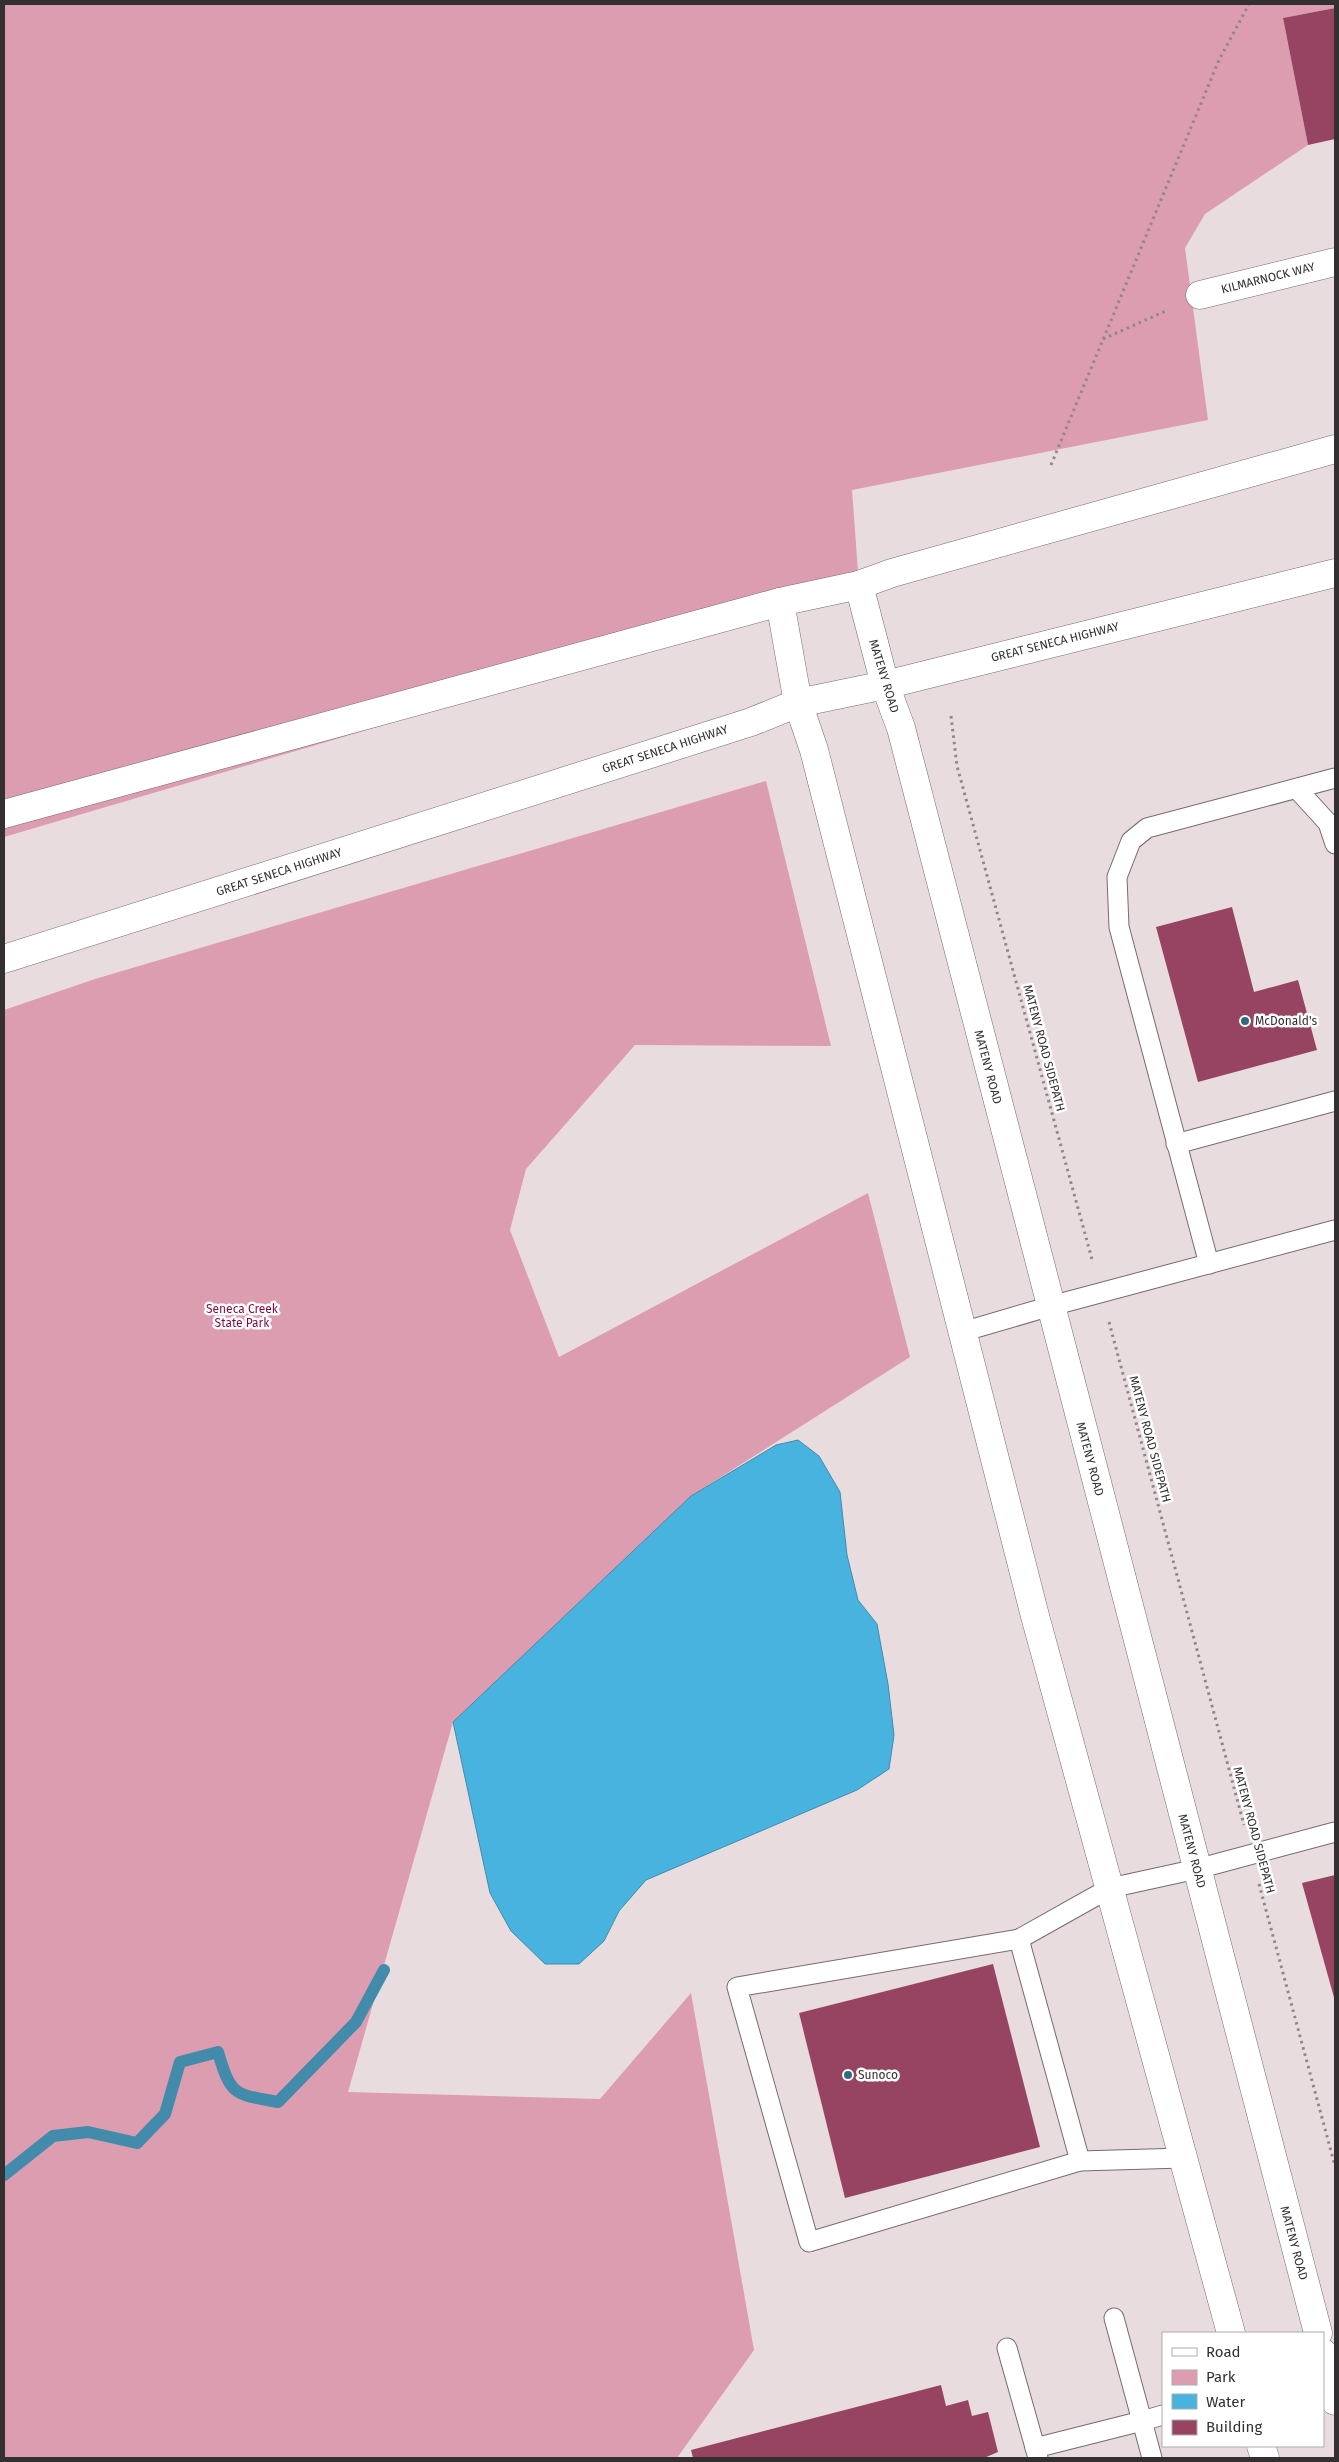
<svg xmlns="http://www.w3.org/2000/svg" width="1339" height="2462" font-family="'Fira Sans',sans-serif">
  <rect width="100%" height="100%" fill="#e8dcdf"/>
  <!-- green -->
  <g fill="#dc9db0">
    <polygon points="4,4 1335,4 1335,8 1283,18 1308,145 1205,214 1185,248 1208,420 852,490 859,585 4,837"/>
    <polygon points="766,781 831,1046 635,1045 526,1169 510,1230 559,1357 868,1193 910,1357 691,1496 453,1722 348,2092 600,2099 691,1993 754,2350 677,2458 4,2458 4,1010 95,979"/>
  </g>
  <!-- water -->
  <polygon fill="#48b3df" stroke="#428bab" points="798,1440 819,1456 840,1492 847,1555 858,1600 877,1624 888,1684 894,1735 889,1769 857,1790 646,1880 619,1911 604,1941 579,1964 545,1964 511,1931 490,1893 453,1722 691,1496 776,1445"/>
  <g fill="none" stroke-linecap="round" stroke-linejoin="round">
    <!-- stream -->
    <path stroke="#428bab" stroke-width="12" d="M4,2175l49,-39 35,-4 49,11 28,-29 15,-52 38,-10c13,45 17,42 60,50l78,-80 28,-52"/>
  </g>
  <!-- building -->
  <g fill="#974462">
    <polygon points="1335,8 1335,139 1308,145 1283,18"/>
    <polygon points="1232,907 1254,992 1298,980 1317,1050 1198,1082 1156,927"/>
    <polygon points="1335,1875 1335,2001 1302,1883"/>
    <polygon points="993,1964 1040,2147 845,2198 799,2013"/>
    <polygon points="941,2385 946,2406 968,2400 972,2416 988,2412 998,2452 984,2458 693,2458 691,2450"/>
  </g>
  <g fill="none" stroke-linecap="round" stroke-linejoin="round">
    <!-- service casing -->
    <g stroke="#766b6e" stroke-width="21">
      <g id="service">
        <polyline points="1297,789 1328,823 1335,844"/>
        <polyline points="1176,1144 1335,1101"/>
        <polyline points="1209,1264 1119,927 1117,877 1131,841 1147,828 1335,778"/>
        <polyline points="962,1332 1051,1306 1335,1230"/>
        <polyline points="1019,1939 737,1987 809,2242 1080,2161"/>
        <polyline points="1183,2158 1080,2161 1019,1939 1110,1888 1197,1869 1335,1832"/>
        <polyline points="1007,2348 1038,2458"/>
        <polyline points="1035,2448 1142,2421 1114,2318"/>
        <polyline points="1152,2458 1142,2421 1163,2415"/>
      </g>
    </g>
    <!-- minor casing -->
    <g stroke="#766b6e" stroke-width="29">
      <polyline id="minor" points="1200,295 1335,262"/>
    </g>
    <!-- tertiary casing -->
    <g stroke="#766b6e" stroke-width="29">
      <g id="tertiary">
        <polyline points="859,585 885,685 901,728 1318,2333"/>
        <polyline points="780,602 798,703 814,750 1035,1616 1231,2333"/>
        <polyline points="1323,2353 1335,2401"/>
        <polyline points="1261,2446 1265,2458"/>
      </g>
    </g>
    <!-- primary casing -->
    <g stroke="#766b6e" stroke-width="29">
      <g id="primary">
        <polyline points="4,814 780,602 859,585 892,573 1335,449"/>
        <polyline points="4,959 751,722 798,703 885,685 1335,573"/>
      </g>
    </g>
    <!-- path -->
    <g stroke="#90878a" stroke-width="3" stroke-dasharray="2.5 4" stroke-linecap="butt">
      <polyline points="1103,339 1168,310"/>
      <polyline points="1051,465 1219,60 1249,4"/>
      <polyline points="951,716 957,766 1093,1263"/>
      <polyline points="1109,1322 1244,1825"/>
      <polyline points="1259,1884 1335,2166"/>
    </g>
    <!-- service -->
    <use href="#service" stroke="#fff" stroke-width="19"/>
    <!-- minor -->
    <use href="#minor" stroke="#fff" stroke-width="28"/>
    <!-- tertiary -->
    <use href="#tertiary" stroke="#fff" stroke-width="28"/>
    <!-- primary -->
    <use href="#primary" stroke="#fff" stroke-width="28"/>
  </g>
  <!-- markers -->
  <g fill="#2f6a82" stroke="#fff" stroke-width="2">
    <circle cx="1245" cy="1021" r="5"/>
    <circle cx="848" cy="2075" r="5"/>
  </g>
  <g text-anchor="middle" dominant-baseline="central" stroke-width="5" stroke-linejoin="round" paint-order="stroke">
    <!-- street labels -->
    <g font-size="12" fill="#342f31" stroke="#fff">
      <text transform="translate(1268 278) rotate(-14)">KILMARNOCK WAY</text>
      <text transform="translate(1055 642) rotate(-14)">GREAT SENECA HIGHWAY</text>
      <text transform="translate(884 676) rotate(73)">MATENY ROAD</text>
      <text transform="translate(665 749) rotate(-18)">GREAT SENECA HIGHWAY</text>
      <text transform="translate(279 872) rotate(-18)">GREAT SENECA HIGHWAY</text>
      <text transform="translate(1044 1048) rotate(75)">MATENY ROAD SIDEPATH</text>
      <text transform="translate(988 1067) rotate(75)">MATENY ROAD</text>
      <text transform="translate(1150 1439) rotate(75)">MATENY ROAD SIDEPATH</text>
      <text transform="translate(1090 1459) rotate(75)">MATENY ROAD</text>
      <text transform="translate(1254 1830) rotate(75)">MATENY ROAD SIDEPATH</text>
      <text transform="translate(1192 1851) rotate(75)">MATENY ROAD</text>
      <text transform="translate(1294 2243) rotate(75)">MATENY ROAD</text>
    </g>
    <!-- poi labels -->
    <g font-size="12" fill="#342f31" stroke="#fff" text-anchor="start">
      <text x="1255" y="1021">McDonald's</text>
      <text x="858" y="2075">Sunoco</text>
    </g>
    <!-- park labels -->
    <g font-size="12" fill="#7b0e41" stroke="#fff">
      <text x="242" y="1309">Seneca Creek<tspan x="242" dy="14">State Park</tspan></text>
    </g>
  </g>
  <!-- border -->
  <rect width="1339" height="2462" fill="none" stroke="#342f31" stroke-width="10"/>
  <!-- legend -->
  <rect x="1162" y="2332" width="162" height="115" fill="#ffffff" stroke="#aeacad"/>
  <rect x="1172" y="2348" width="25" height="8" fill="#ffffff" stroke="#aeacad"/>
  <text x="1206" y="2357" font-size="15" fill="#342f31">Road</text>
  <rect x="1172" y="2370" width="25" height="15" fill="#dc9db0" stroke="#aeacad"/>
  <text x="1206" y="2382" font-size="15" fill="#342f31">Park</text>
  <rect x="1172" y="2394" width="25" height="15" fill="#48b3df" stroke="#aeacad"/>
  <text x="1206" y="2407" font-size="15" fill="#342f31">Water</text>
  <rect x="1172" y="2420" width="25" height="15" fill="#974462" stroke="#aeacad"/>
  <text x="1206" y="2432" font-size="15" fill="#342f31">Building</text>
</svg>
